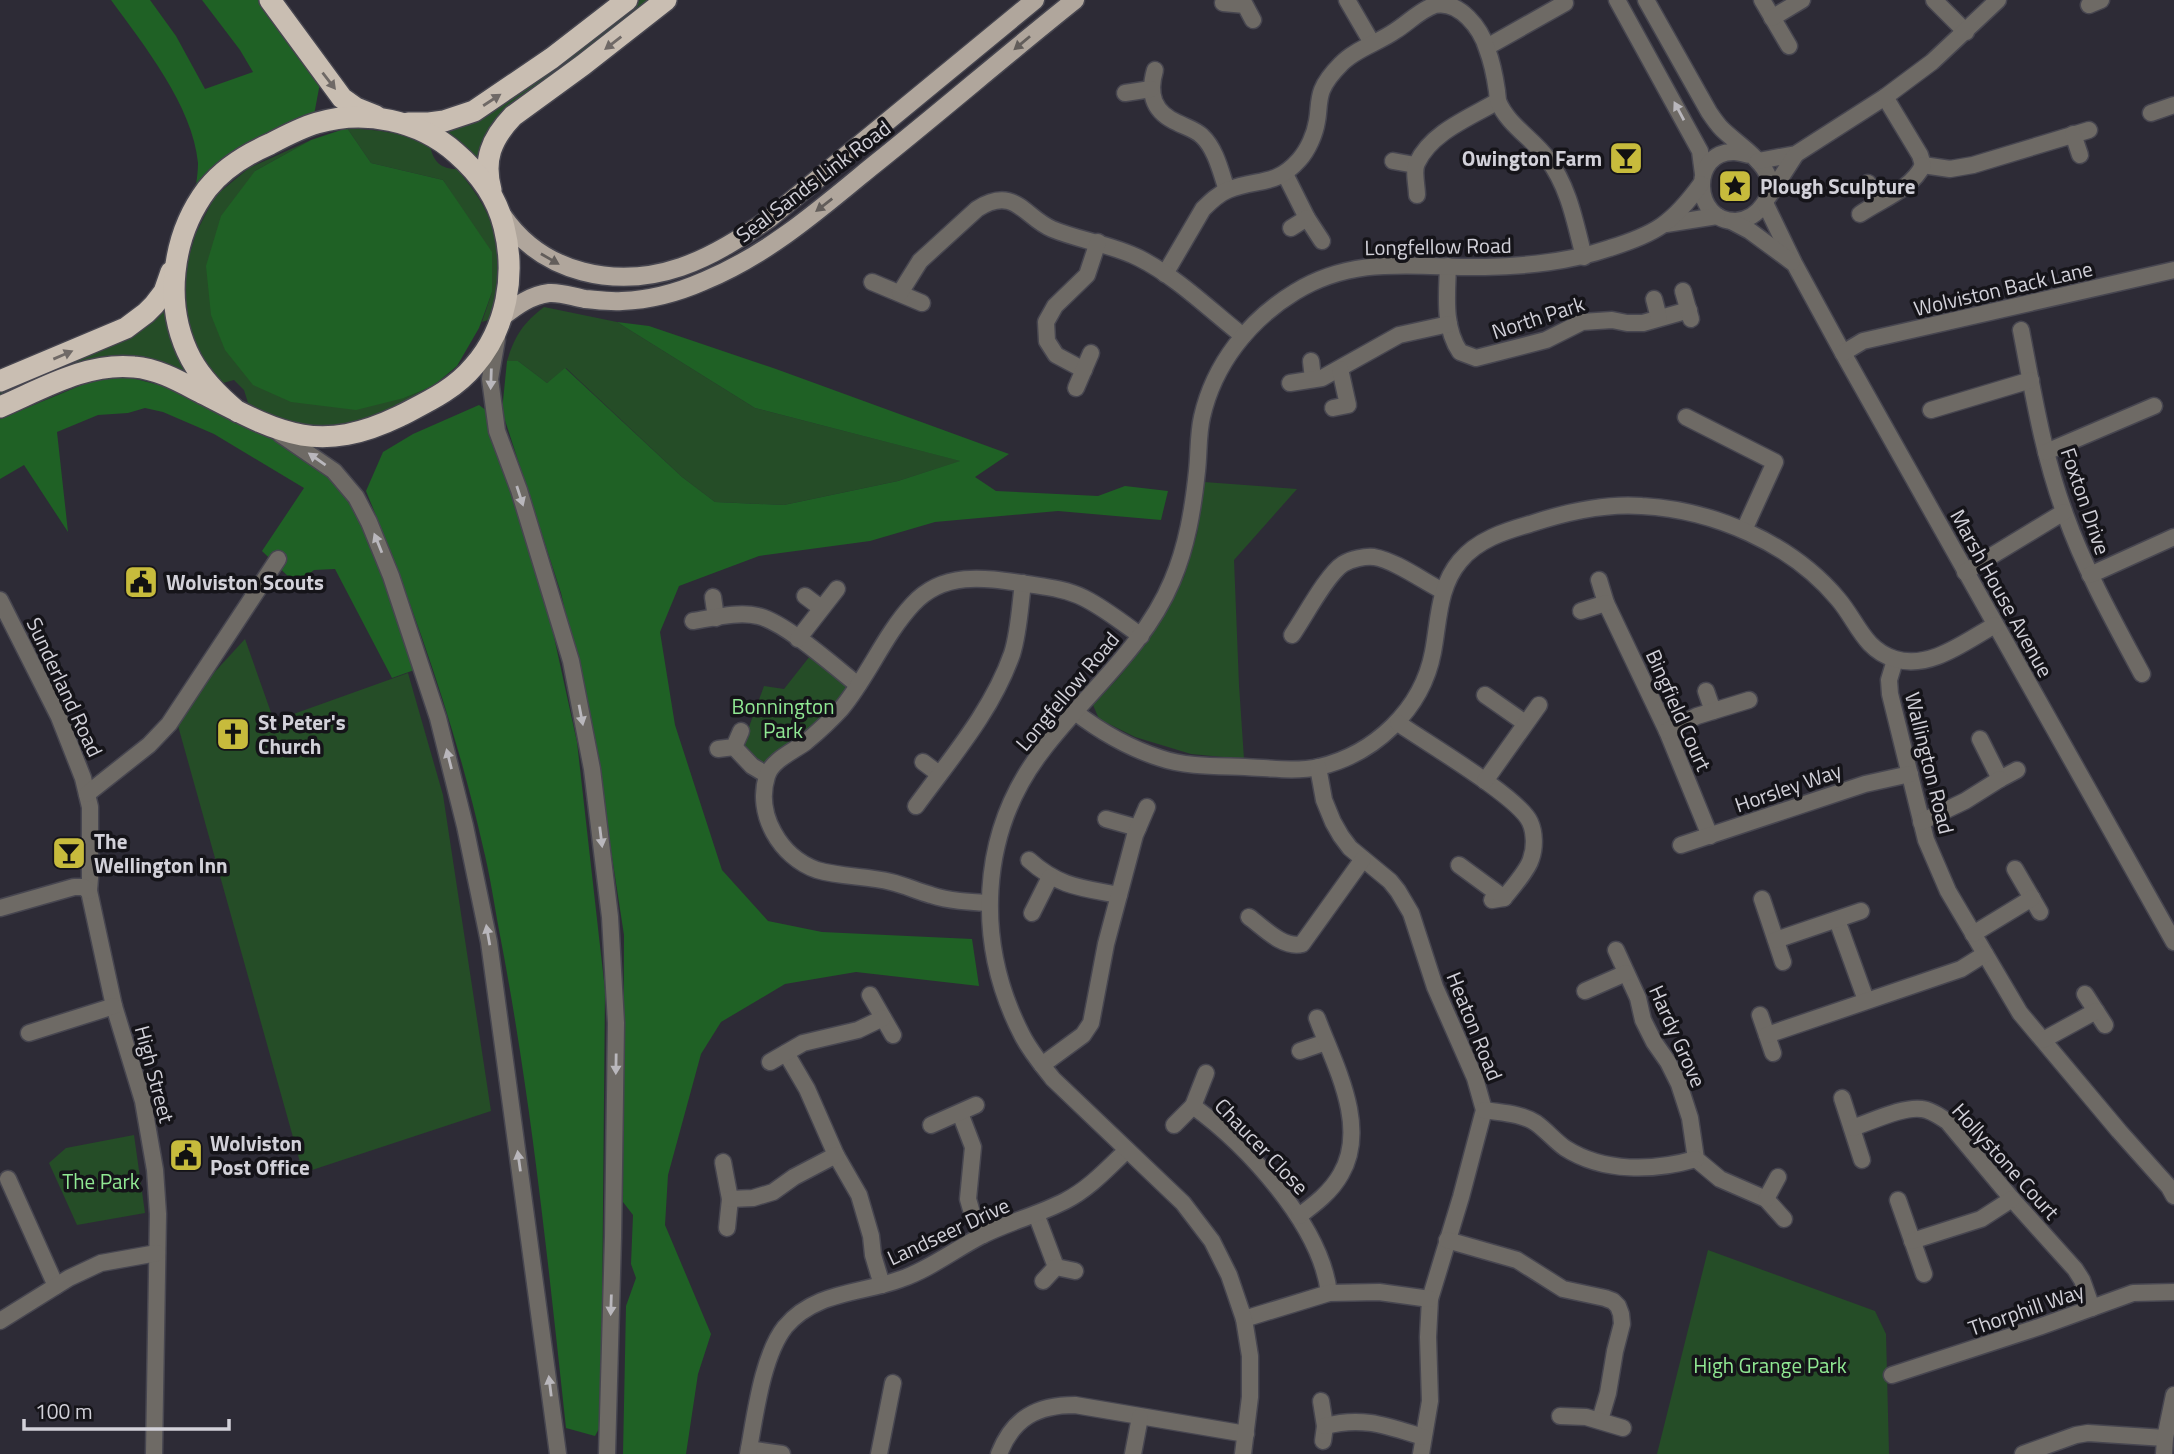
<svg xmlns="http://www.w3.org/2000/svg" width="2174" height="1454" font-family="'Titillium Web',sans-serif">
  <rect width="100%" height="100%" fill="#2d2b36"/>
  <!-- green -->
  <g fill="#254d27">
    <polygon points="640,0 651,0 488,134 478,158 463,144 443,130 595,37"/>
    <path d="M347,128c30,2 55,4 83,17 3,17 11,24 27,24 45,54 47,84 34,150l-9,3 10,-30 -29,-81 -20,-31 -72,-17z"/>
    <path d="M311,140l-56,31 149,227 29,-12c-49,28 -98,56 -157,33 -10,-4 -19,-11 -28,-16l-4,-13 -10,-10 -11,3 -9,-9 -18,-28 -10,-34 -1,-42 11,-37 19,-37 34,-28z"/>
    <polygon points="165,307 170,332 193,378 161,364 0,400 0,391 122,340 147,326"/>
    <path d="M544,307l73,15 138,86 206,53 -63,20 -114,24 -69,-3 -33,-25 -116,-109 -19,15 -29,-22h-11c8,-25 15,-37 37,-54z"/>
    <polygon points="1204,482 1297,489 1234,560 1239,685 1244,759 1191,754 1135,737 1099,719 1093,705 1119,677 1149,639 1184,577 1197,534"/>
    <polygon points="245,639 274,721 408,673 443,795 491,1111 303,1173 175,715"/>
    <polygon points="810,656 847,683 849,687 828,717 767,765 759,764 742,746 764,686 784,689"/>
    <polygon points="134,1135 145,1213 77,1225 49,1163 66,1148"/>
    <polygon points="1708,1250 1875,1311 1886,1334 1889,1454 1657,1454"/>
  </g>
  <!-- forest -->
  <g fill="#1f6125">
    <path d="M111,0h39l26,36 29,53 48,-17 -13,-22 -38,-50h56l62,83 -6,32 -88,44 -30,26c1,-7 2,-15 2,-22 -5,-57 -55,-119 -87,-163z"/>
    <polygon points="347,128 371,163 443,180 492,252 492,292 479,328 457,366 433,386 404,398 356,410 291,402 253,385 225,350 211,315 206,266 221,216 255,171 311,140"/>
    <polygon points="617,322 649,326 776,369 1009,454 975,477 996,491 1098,496 1125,486 1168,491 1161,520 1058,511 935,522 870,541 759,556 679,586 660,632 675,725 722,870 768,921 822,932 972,939 979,986 856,972 785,984 721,1022 701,1054 668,1175 665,1225 711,1334 698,1374 686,1454 623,1454 626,1306 636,1278 631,1264 633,1215 623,1202 624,935 594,740 561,593 502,411 507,361 518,361 547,383 565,368 682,477 715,502 784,505 898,481 960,461 755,408"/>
    <polygon points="120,375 175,389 275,439 331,480 355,507 390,589 417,669 392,678 335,569 314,570 296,584 262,551 304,488 214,434 163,412 145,408 128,413 98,415 57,432 68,532 24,465 0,479 0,419 89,382"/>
    <path d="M479,405l8,6 53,162 37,169 28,248 -4,435 -6,11 -29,-8c-18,-166 -35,-333 -67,-498 -5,-27 -9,-55 -16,-83 -27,-120 -70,-242 -117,-356l17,-39 30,-18z"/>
  </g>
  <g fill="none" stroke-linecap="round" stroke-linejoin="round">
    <!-- minor casing -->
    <g stroke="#474650" stroke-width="19">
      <g id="minor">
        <polyline points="1347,0 1372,43"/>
        <polyline points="1617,0 1700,151 1703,174"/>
        <path d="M1646,0l63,112c4,6 8,12 13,17 19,19 66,44 41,76 -6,9 -16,15 -27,16 -44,1 -46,-70 -2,-69 5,0 11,2 16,3"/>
        <polyline points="1762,0 1789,46"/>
        <polyline points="1934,0 1966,32"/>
        <polyline points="1223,3 1245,5 1253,20"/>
        <polyline points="2089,5 2101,0"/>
        <polyline points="1772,18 1802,0"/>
        <polyline points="1487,47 1565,3"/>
        <path d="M1155,70c-7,24 -2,42 23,53 8,4 18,7 24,13 14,13 19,37 25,54"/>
        <polyline points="1125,93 1151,89"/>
        <polyline points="1885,97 1920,155 1923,165 1950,169 1973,165 2089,130"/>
        <polyline points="2151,113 2174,105"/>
        <polyline points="2073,134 2080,155"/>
        <polyline points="1393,161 1415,165"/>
        <polyline points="1758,161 1796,154 1885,97 1932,62 1998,0"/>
        <polyline points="1285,174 1307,218 1322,241"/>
        <polyline points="1868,183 1878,202"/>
        <path d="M1417,195c0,-9 -4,-24 0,-32 14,-31 54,-46 81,-62"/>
        <polyline points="1769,196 1796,154"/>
        <polyline points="1765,203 1794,263 1843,353 2174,942"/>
        <path d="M1860,214c22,-15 52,-25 63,-49"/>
        <polyline points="1731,221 1750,231 1792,262"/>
        <polyline points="1666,224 1717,216"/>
        <polyline points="1291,228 1307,218"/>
        <path d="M1448,266c-1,29 -5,61 12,86l16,6 70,-18 36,-18 30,-2 15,3h16l46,-13"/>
        <path d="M1165,274l38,-65c7,-7 15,-15 25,-19 30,-12 47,-3 71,-30 9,-10 16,-26 18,-39 2,-10 1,-21 5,-31 4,-10 11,-18 19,-26 14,-15 37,-21 54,-33 13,-8 25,-21 40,-26 25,-5 46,24 52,44 5,13 8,28 10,42 0,1 1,9 1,10 9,23 35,38 49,57 22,29 28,64 37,99"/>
        <polyline points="872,282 922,303"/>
        <polyline points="1683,291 1691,319"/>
        <path d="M900,293l20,-32 57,-52c38,-24 47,8 75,20 29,12 59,15 87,29 38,19 71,52 104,78"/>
        <polyline points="1654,299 1659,318"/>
        <path d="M2021,330c12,62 22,125 44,184 20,56 49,108 77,160"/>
        <polyline points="497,339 490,379 497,431 519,490 571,661 592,769 610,917 616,1023 613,1237 607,1454"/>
        <polyline points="1843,353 1863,341 2174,270"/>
        <polyline points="1311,361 1313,379"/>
        <polyline points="1084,370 1056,355 1047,341 1046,322 1055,306 1087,275 1098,242"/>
        <polyline points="1290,383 1322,378 1399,335 1449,324"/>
        <polyline points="1076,388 1091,353"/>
        <polyline points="1333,408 1348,405 1340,369"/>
        <polyline points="1931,410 2031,380"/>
        <polyline points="1686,417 1775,462 1744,530"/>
        <polyline points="280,434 334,471 356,497 369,522 391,576 438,718 465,826 489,942 558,1454"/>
        <polyline points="2046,452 2154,406"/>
        <polyline points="1965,572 2064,512"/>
        <polyline points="2090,575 2174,537"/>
        <polyline points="1599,580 1606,603 1667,731 1710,836"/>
        <polyline points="805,596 821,608"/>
        <polyline points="713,597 716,618"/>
        <polyline points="0,600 59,717 83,778 90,807 90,878 89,891 114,1006 143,1101 155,1170 158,1214 154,1454"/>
        <polyline points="1581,611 1606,603"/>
        <path d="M693,621c20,-3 45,-10 65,-5 27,6 77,51 100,69"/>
        <path d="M1292,635c12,-17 35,-61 51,-71 8,-5 22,-8 31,-7 22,4 49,24 69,34"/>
        <polyline points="798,639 837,589"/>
        <polyline points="1895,660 1889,680 1890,694 1926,840 1948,891 2020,1013 2119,1131 2169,1187 2174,1196"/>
        <polyline points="1706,691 1713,711"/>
        <polyline points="1485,695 1525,723"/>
        <path d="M1075,712c26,20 54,36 85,46 26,9 57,8 85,9 24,1 50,5 74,0 55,-13 103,-57 114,-115 6,-31 5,-65 27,-91 17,-21 45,-30 70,-37 36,-12 74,-21 112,-18 72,4 149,37 196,93 19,22 26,51 57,60 35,11 71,-18 100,-34"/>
        <path d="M1398,723c27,19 121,74 132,99 5,11 5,26 1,37 -3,11 -19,29 -27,39l-12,2"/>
        <polyline points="1667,731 1697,716 1749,700"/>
        <polyline points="1980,739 2000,779 2017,770"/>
        <polyline points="734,747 752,766 767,775"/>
        <polyline points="718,749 734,747 741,731"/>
        <polyline points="923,762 939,774"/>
        <polyline points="1318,767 1324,800 1333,822 1341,836 1350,848 1390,881 1398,891 1411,913 1435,987 1475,1078 1484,1110 1461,1197 1430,1299 1428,1337 1430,1401 1421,1454"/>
        <polyline points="1485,781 1539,705"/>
        <polyline points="87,794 149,745 169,724 278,559"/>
        <path d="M916,806c35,-48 76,-95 96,-152 7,-22 8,-48 11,-71"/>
        <polyline points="1106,819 1138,828"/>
        <polyline points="1921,822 1965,801 2000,779"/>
        <polyline points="1681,845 1865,784 1910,774"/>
        <path d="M1029,860c30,27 53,28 90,35"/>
        <polyline points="1459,865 1504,898"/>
        <polyline points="2015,869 2040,912"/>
        <polyline points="1762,899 1783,962"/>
        <path d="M989,903c-20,-1 -40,-2 -58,-8 -14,-4 -27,-10 -40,-13 -24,-6 -50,-5 -74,-12 -37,-13 -62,-56 -50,-94 5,-16 27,-25 39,-34 13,-11 24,-21 35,-33 27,-32 43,-74 72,-105 31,-34 74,-26 114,-20 19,3 39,5 57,14 20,10 39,25 57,38"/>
        <polyline points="0,908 74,887 83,887 89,891"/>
        <polyline points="1032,913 1050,877"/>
        <path d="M1249,917c14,10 34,32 53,27l61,-85"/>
        <polyline points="1837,920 1866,1000"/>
        <polyline points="1973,934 2032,898"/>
        <polyline points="1776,940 1861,911"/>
        <polyline points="1616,950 1638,998 1643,1020 1654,1042 1668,1062 1679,1084 1690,1118 1696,1159 1720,1179 1766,1199 1784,1219"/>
        <polyline points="1585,991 1626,973"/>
        <polyline points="2085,994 2105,1025"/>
        <polyline points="870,995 893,1035"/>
        <polyline points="1760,1015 1773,1053"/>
        <polyline points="29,1033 114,1006"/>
        <polyline points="1767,1035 1961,969 1985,954"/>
        <polyline points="2043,1040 2096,1011"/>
        <polyline points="1300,1051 1326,1042"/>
        <polyline points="786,1053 807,1089 836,1155 859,1195 871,1236 873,1255 882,1285"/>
        <polyline points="770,1062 803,1043 858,1030 883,1018"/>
        <polyline points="1042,1065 1083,1035 1091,1023 1106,944 1135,835 1147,807"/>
        <polyline points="1842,1098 1862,1160"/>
        <path d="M1193,1106c54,39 128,119 136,187"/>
        <path d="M1484,1110c18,3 37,3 52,13 11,8 19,18 29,25 39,25 89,23 131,11"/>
        <polyline points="960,1113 973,1147 968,1199 972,1213 983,1235"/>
        <polyline points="931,1125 976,1105"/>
        <polyline points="1174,1125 1193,1106 1206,1073"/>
        <path d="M1852,1128c19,-6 51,-22 70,-19 9,1 17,7 25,12l65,78 63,70 7,11 10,28"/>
        <polyline points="723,1162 730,1199 727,1228"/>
        <polyline points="8,1179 56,1286"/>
        <polyline points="730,1199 753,1198 773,1192 794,1177 836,1155"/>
        <polyline points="1766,1199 1778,1177"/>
        <polyline points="1898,1200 1924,1274"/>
        <polyline points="1036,1214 1056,1267"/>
        <path d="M1299,1216c16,-12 32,-24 42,-42 28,-48 -7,-110 -24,-156"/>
        <polyline points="1447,1240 1517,1260 1563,1289 1605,1298 1613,1301 1618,1306 1621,1314 1622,1324 1615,1351 1608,1393 1600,1420"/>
        <polyline points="1912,1241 1981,1219 2012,1199"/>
        <polyline points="1043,1281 1056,1267 1075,1271"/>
        <polyline points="1244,1319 1329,1293 1379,1292 1430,1299"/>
        <polyline points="0,1321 69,1278 101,1263 157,1253"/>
        <polyline points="1892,1375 2039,1327 2133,1293 2174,1292"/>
        <polyline points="1321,1401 1325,1426 1323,1441"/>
        <polyline points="1560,1416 1586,1417 1623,1428"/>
        <path d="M1325,1426c38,-10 62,0 98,11"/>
        <polyline points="749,1449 782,1454"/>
        <path d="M748,1454c7,-37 14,-98 37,-127 30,-36 76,-33 116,-48 29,-10 53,-29 80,-43 27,-14 57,-21 84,-35 24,-12 43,-33 62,-51"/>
        <polyline points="879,1454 893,1383"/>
        <path d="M999,1454c14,-36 38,-49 76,-49l171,29"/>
        <polyline points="1133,1454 1140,1417"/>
        <path d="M1243,1454l7,-57v-41l-6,-37 -15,-44 -17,-34 -29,-38 -130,-124c-11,-14 -23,-28 -31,-44 -47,-91 -44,-201 20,-284 43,-57 102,-103 130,-170 15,-35 21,-72 25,-110 2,-18 1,-37 5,-54 12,-53 47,-97 93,-125 62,-38 121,-24 190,-25 43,-1 84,-5 125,-19 45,-14 62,-24 91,-64"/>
        <polyline points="2023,1454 2076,1435 2088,1433 2165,1438"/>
        <polyline points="2164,1454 2165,1438 2174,1395"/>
      </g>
    </g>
    <!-- major casing -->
    <g stroke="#474650" stroke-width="21">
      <g id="major">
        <path d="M503,216c40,58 113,73 178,51 32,-11 61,-30 89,-49l265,-218"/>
        <path d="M502,317c14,-11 29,-22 47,-24 12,-1 24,4 36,6 12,1 25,3 37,2 28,-1 57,-9 82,-20 63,-26 114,-70 166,-113 69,-55 136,-113 205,-168"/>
      </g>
    </g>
    <!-- highway casing -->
    <g stroke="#474650" stroke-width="24">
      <g id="highway">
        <polyline points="270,0 342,98 356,108 376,116"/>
        <polyline points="408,123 429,123 444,121 474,111 552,58 627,0"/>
        <path d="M491,190c-8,-30 0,-51 22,-74l70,-51 83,-65"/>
        <polyline points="0,381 126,328 146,313 154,305 164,292 171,272"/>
        <path d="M0,407c42,-18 87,-45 134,-40 24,2 45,14 66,25 76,39 115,65 200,24 27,-14 54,-26 74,-50 33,-38 42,-91 30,-139 -7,-30 -25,-54 -48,-74 -37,-33 -92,-44 -139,-30 -17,5 -32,13 -47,21 -23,10 -47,25 -63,45 -36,48 -44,117 -16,170 12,22 29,38 47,53"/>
      </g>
    </g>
    <!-- minor -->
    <use href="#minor" stroke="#6e6a65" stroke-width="16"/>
    <!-- major -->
    <use href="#major" stroke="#b0a69c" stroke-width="18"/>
    <!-- highway -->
    <use href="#highway" stroke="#c9beb2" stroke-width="21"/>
  </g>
  <!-- one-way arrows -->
  <defs><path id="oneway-solid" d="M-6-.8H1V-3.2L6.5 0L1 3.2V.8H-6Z" transform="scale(1.75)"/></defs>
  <g fill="#6f6966">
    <use href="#oneway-solid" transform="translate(613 43) rotate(142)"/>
    <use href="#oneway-solid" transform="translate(329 81) rotate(52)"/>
    <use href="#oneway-solid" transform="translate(492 100) rotate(-33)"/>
    <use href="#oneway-solid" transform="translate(63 355) rotate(-23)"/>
  </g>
  <g fill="#625d5a">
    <use href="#oneway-solid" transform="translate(1022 43) rotate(140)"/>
    <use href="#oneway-solid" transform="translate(824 205) rotate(142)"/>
    <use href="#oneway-solid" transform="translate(550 259) rotate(30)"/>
  </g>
  <g fill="#b9b7bc">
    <use href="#oneway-solid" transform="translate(1679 111) rotate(-118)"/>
    <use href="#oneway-solid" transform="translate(491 379) rotate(92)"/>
    <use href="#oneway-solid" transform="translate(317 459) rotate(-145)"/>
    <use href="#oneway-solid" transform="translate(520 496) rotate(72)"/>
    <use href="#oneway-solid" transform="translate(378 543) rotate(-112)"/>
    <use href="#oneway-solid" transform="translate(581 715) rotate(79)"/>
    <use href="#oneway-solid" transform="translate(449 759) rotate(-104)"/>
    <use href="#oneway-solid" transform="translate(601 837) rotate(83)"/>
    <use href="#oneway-solid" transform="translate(488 935) rotate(-100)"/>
    <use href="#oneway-solid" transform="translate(616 1064) rotate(91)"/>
    <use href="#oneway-solid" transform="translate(519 1161) rotate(-98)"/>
    <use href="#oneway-solid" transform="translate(611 1305) rotate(92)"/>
    <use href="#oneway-solid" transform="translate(550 1386) rotate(-97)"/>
  </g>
  <!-- icons -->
  <defs>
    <g id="bar-square" transform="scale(1.75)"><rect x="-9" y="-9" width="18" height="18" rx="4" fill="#c7bb3c" stroke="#151419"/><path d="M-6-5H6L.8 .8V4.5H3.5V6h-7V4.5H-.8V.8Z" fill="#111"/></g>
    <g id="sight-square" transform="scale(1.75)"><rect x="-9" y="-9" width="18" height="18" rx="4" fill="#c7bb3c" stroke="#151419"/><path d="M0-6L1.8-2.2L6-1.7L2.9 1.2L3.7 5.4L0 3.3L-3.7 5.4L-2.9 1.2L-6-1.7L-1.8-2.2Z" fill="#111"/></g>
    <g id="civic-square" transform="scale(1.75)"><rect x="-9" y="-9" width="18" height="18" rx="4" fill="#c7bb3c" stroke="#151419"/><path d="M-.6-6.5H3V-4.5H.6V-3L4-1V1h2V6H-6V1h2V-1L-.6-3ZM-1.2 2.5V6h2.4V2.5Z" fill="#111"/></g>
    <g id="church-square" transform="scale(1.75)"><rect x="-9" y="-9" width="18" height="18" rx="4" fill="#c7bb3c" stroke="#151419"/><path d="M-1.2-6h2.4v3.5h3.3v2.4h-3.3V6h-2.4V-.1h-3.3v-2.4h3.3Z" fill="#111"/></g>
  </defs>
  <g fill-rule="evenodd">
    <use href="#bar-square" x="1626" y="158"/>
    <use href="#sight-square" x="1735" y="186"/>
    <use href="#civic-square" x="141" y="582"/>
    <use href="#church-square" x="233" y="734"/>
    <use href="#bar-square" x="69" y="853"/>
    <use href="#civic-square" x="186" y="1155"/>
  </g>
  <g text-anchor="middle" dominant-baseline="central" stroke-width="7" stroke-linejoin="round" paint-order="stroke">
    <!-- poi labels -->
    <g font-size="21" font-weight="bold" fill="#d2d1d9" stroke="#151419" text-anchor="start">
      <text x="1602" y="158" text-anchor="end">Owington Farm</text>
      <text x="1760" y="186">Plough Sculpture</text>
      <text x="166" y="582">Wolviston Scouts</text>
      <text x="258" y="722">St Peter's<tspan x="258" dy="24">Church</tspan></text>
      <text x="94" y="841">The<tspan x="94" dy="24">Wellington Inn</tspan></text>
      <text x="210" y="1143">Wolviston<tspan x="210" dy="24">Post Office</tspan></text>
    </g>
    <!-- street labels -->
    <g font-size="21" fill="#d2d1d9" stroke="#151419">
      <text transform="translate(813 181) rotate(-37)">Seal Sands Link Road</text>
      <text transform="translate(1438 246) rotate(-1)">Longfellow Road</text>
      <text transform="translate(2003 288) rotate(-13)">Wolviston Back Lane</text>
      <text transform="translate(1538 317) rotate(-18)">North Park</text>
      <text transform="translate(2086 501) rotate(71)">Foxton Drive</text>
      <text transform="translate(2002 593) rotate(61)">Marsh House Avenue</text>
      <text transform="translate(65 687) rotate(65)">Sunderland Road</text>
      <text transform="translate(1067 691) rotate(-50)">Longfellow Road</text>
      <text transform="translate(1679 710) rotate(66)">Bingfield Court</text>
      <text transform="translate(1930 763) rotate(76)">Wallington Road</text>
      <text transform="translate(1788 787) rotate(-19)">Horsley Way</text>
      <text transform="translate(1475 1026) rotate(68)">Heaton Road</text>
      <text transform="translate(1678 1036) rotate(66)">Hardy Grove</text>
      <text transform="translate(155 1074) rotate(75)">High Street</text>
      <text transform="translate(1262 1146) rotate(46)">Chaucer Close</text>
      <text transform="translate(2006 1161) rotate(48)">Hollystone Court</text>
      <text transform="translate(948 1231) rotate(-25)">Landseer Drive</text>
      <text transform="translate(2026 1309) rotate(-19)">Thorphill Way</text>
    </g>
    <!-- park labels -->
    <g font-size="21" fill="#90e893" stroke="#151419">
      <text x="783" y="706">Bonnington<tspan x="783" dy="24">Park</tspan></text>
      <text x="101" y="1181">The Park</text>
      <text x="1770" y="1365">High Grange Park</text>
    </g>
  </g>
  <!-- scale -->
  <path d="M24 1419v10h205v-10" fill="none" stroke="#d2d1d9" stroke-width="3.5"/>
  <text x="35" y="1419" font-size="21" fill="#d2d1d9" stroke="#151419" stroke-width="5" paint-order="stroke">100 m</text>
</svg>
